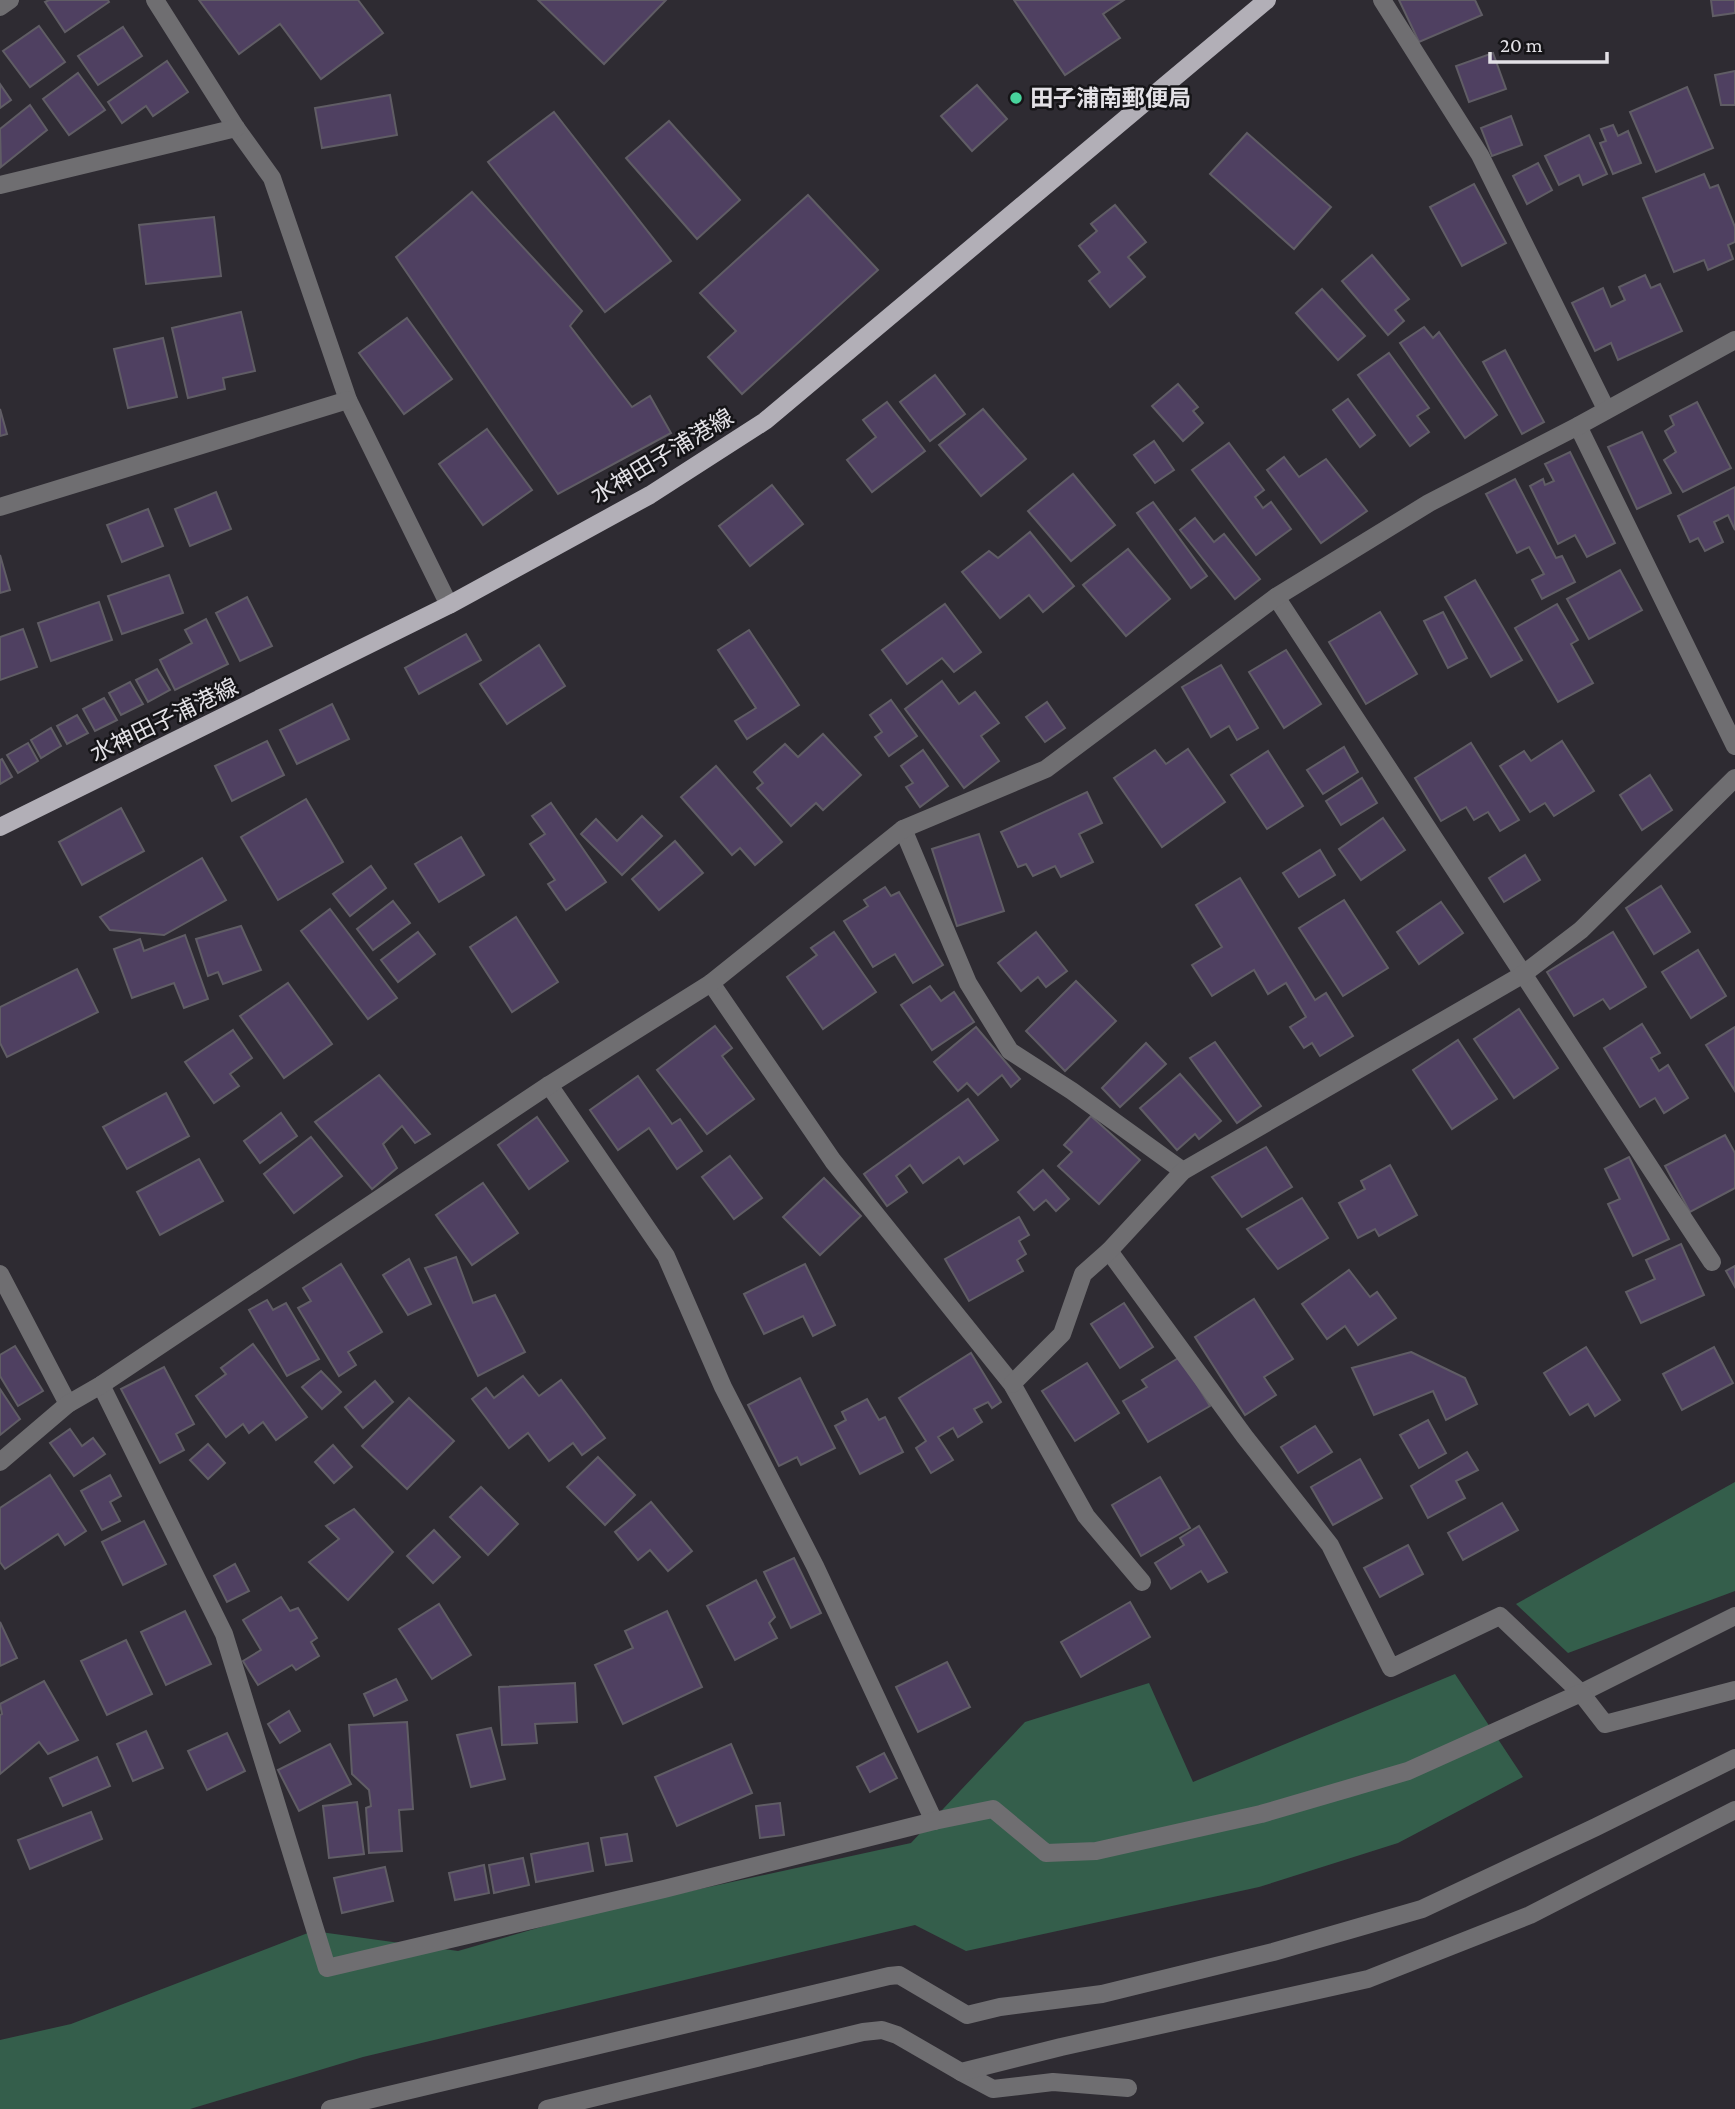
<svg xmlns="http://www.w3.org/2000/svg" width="1735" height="2109" font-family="'Crimson Pro','Noto Sans JP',serif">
  <rect width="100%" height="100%" fill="#2e2b32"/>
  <!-- forest -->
  <g fill="#345e4b">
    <polygon points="1735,1482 1735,1591 1568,1653 1516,1604"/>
    <polygon points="1455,1674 1523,1777 1398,1843 1259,1887 966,1951 915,1925 363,2057 190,2109 0,2109 0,2040 71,2024 313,1931 458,1951 590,1913 911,1843 1025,1722 1149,1683 1193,1782"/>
  </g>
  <!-- building -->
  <g fill="#4f4061" stroke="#605d65" stroke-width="2">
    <polygon points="49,0 108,0 109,2 65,32 45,2"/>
    <polygon points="199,0 358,0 383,33 321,79 280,24 239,54"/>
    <polygon points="538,0 666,0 604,64"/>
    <polygon points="1014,0 1124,0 1103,14 1120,38 1065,75"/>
    <polygon points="1399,0 1475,0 1482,15 1419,42"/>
    <polygon points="1711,0 1735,0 1735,13 1713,16"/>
    <polygon points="39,26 65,62 30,87 3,51"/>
    <polygon points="123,27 142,56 98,85 78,56"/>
    <polygon points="1493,53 1506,89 1469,102 1456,66"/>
    <polygon points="167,61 188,92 153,116 146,106 122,123 108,102"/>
    <polygon points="1735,71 1735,105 1721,105 1715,75"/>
    <polygon points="78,73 105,110 69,135 43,99"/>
    <polygon points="0,84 11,100 0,108"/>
    <polygon points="977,85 1007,119 972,151 941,116"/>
    <polygon points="1687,87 1713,148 1656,172 1630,112"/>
    <polygon points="390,95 397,135 322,148 315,108"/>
    <polygon points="30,105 47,130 1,167 0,129"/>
    <polygon points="554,112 671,261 605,312 488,162"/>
    <polygon points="1511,116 1522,145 1492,156 1481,128"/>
    <polygon points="669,121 740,200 697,239 626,158"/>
    <polygon points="1613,125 1618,136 1628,131 1641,163 1613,174 1600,143 1606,141 1601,129"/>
    <polygon points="1247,133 1331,207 1294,249 1210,174"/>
    <polygon points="1589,135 1607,174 1583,185 1579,175 1559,185 1545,156"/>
    <polygon points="1538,163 1552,190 1527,204 1513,176"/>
    <polygon points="1704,174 1710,188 1718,185 1735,227 1735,242 1728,245 1733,259 1708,270 1704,260 1674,272 1643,198"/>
    <polygon points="1474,184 1506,243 1462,266 1430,207"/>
    <polygon points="472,192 582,311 570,326 632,407 650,396 671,433 558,494 396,257"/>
    <polygon points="808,195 878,270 742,394 708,357 736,331 700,293"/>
    <polygon points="1115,205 1146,242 1128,257 1145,277 1110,307 1089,281 1100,272 1079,246 1097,231 1091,224"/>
    <polygon points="214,217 221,276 146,284 139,225"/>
    <polygon points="1372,255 1409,299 1395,310 1404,321 1388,335 1342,281"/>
    <polygon points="1645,275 1651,288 1660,284 1682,331 1618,360 1611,343 1595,351 1572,303 1603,288 1611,307 1625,300 1619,287"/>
    <polygon points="1322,289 1365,336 1338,360 1296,313"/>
    <polygon points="241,312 255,371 223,378 225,389 188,398 172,328"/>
    <polygon points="407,318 452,379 404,414 359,353"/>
    <polygon points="1424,327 1433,338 1439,332 1497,415 1465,438 1400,343"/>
    <polygon points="163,338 177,397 128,408 114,349"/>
    <polygon points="1505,350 1544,422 1522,434 1483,362"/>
    <polygon points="1389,353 1429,408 1417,416 1429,432 1410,446 1358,375"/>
    <polygon points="935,375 965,414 930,441 900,402"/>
    <polygon points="1178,384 1198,407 1193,411 1203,423 1183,441 1152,406"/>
    <polygon points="1348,399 1375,435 1360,447 1333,410"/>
    <polygon points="887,402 925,451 872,492 847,460 876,437 863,420"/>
    <polygon points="1697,402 1731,468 1683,492 1664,460 1676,452 1665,431 1674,425 1670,416"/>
    <polygon points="0,409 7,434 0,436"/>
    <polygon points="983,409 1026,459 981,496 939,445"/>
    <polygon points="487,429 532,490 483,525 439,464"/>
    <polygon points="1642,432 1671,493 1637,509 1608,447"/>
    <polygon points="1154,441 1174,470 1155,483 1134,455"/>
    <polygon points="1229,443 1264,490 1255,497 1263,508 1271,502 1291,529 1256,555 1192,470"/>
    <polygon points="1570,452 1615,543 1587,557 1575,535 1558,544 1530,486 1543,479 1545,485 1554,481 1545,464"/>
    <polygon points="1284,457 1299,477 1326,459 1367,511 1321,543 1267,470"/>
    <polygon points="1073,474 1115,525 1071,561 1028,511"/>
    <polygon points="1515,479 1556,558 1562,556 1575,582 1542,599 1532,580 1544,574 1529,547 1517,553 1486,494"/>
    <polygon points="772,485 803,524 750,566 719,526"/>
    <polygon points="1735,487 1735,530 1728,515 1714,522 1723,542 1705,551 1698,538 1690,542 1678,516"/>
    <polygon points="216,492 231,529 190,546 175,509"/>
    <polygon points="1153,502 1207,576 1191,588 1137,513"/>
    <polygon points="148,509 163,546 122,562 107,525"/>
    <polygon points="1195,518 1214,542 1224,534 1260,579 1235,599 1180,530"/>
    <polygon points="1030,532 1074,586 1043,612 1029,595 1000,618 962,572 989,551 998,558"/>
    <polygon points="1128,549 1170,599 1126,636 1083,585"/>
    <polygon points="0,555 10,590 0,593"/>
    <polygon points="1620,570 1642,610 1589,639 1567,599"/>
    <polygon points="169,575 183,613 122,634 108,596"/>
    <polygon points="1475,580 1522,660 1491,677 1445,597"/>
    <polygon points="247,597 272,646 240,661 216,613"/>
    <polygon points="99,602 112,640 51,661 38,623"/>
    <polygon points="945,604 981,652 954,672 942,658 907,684 882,650"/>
    <polygon points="1557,604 1578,640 1571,644 1593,683 1558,702 1515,628"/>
    <polygon points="1380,612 1417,674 1366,704 1329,642"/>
    <polygon points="1443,612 1467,658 1448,668 1424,621"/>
    <polygon points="206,619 228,664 175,690 160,660 192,643 185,630"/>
    <polygon points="23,629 37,667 0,680 0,637"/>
    <polygon points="749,630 799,705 747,739 735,721 756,708 718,650"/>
    <polygon points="466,634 481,660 419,694 405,668"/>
    <polygon points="539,645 565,686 507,724 480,684"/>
    <polygon points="1286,650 1321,704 1284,728 1249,672"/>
    <polygon points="1221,665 1258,728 1237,740 1229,726 1211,737 1182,687"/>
    <polygon points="157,669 170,690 148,702 136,680"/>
    <polygon points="942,681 959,704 975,692 999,723 981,736 999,761 964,788 905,709"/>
    <polygon points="130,682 143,704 121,715 109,693"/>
    <polygon points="104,698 117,720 95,731 83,709"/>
    <polygon points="891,700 917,736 889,756 875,737 882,732 870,715"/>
    <polygon points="1047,702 1065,728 1045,742 1026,717"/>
    <polygon points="332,704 349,739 297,764 280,730"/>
    <polygon points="77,715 88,733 67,744 57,726"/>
    <polygon points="51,728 61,746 41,758 31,740"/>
    <polygon points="823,734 861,775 823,810 816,803 791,826 757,788 763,783 754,772 785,744 798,757"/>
    <polygon points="267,741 284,775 232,801 215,766"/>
    <polygon points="1562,741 1594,791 1554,816 1545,803 1530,812 1500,766 1524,751 1531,761"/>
    <polygon points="28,743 38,761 18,773 7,755"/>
    <polygon points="1471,743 1519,820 1500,831 1488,812 1474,820 1466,807 1441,821 1415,778"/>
    <polygon points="1344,747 1358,772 1323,794 1307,770"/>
    <polygon points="1188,749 1225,802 1162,847 1114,778 1155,750 1166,764"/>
    <polygon points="923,750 948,786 920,807 906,787 913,783 901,766"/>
    <polygon points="1268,751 1303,806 1267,829 1231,775"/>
    <polygon points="2,759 12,777 0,784 0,760"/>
    <polygon points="716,766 782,842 755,865 740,848 732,855 681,797"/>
    <polygon points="1650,775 1672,810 1642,830 1620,795"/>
    <polygon points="1362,778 1377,803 1341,825 1326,801"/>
    <polygon points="1087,792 1102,823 1079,834 1093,862 1061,877 1055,866 1033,876 1026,864 1018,867 1001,832"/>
    <polygon points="306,799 343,862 278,900 241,837"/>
    <polygon points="551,803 606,882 566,910 548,884 555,880 530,844 545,834 532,816"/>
    <polygon points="121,808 144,851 82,885 59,842"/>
    <polygon points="642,816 662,836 622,875 581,834 596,819 617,841"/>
    <polygon points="1383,818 1405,850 1361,880 1339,849"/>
    <polygon points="979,834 1004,911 957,926 932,849"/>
    <polygon points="461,837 484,875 439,902 415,864"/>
    <polygon points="675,841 703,873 659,910 632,879"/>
    <polygon points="1320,850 1335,875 1299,897 1283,873"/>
    <polygon points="1525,855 1540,880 1504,902 1489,878"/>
    <polygon points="202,858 226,900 164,935 110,930 100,917"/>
    <polygon points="371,866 386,888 350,916 333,894"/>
    <polygon points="1240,878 1315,1000 1326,993 1353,1036 1320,1056 1312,1043 1304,1048 1290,1027 1306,1017 1286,983 1268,994 1254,970 1212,996 1192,965 1222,947 1196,905"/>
    <polygon points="1661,886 1690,932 1654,954 1626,908"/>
    <polygon points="885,887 891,896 899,892 943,965 913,983 895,954 873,967 844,921 868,906 864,900"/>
    <polygon points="1344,900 1388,968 1343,996 1299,928"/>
    <polygon points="393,901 410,923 373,950 357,929"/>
    <polygon points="1441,902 1463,933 1419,964 1397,932"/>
    <polygon points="330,909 397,998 368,1019 301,931"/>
    <polygon points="516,917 558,982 512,1012 470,947"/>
    <polygon points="241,926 261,970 223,984 218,972 208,976 196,939"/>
    <polygon points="418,932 435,954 398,982 381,960"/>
    <polygon points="834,932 876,992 823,1029 787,977 817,955 811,948"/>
    <polygon points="1036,932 1067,971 1046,987 1038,977 1021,991 998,963"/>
    <polygon points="1613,932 1646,987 1610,1009 1603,999 1574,1016 1547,972"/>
    <polygon points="185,935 208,999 184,1008 174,983 132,998 114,949 140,939 144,951"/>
    <polygon points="1698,950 1726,996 1691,1018 1662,972"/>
    <polygon points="77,969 98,1012 7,1057 0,1043 0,1007"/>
    <polygon points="1076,981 1116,1021 1065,1071 1026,1031"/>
    <polygon points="288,983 332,1044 284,1078 240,1016"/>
    <polygon points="930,986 941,1001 954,992 974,1022 932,1050 901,1005"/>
    <polygon points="1519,1009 1558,1068 1514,1098 1474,1039"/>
    <polygon points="1642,1024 1660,1053 1651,1058 1659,1071 1668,1065 1688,1098 1664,1113 1655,1098 1640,1107 1604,1048"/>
    <polygon points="715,1026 732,1048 722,1056 754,1099 707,1134 657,1070"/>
    <polygon points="976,1027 1020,1079 1011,1087 1002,1075 978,1095 967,1083 958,1091 934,1062"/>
    <polygon points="1735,1027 1735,1091 1706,1045"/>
    <polygon points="233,1030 252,1058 230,1074 239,1086 214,1103 185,1062"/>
    <polygon points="1458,1040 1497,1099 1452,1129 1413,1070"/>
    <polygon points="1215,1042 1261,1106 1237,1123 1190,1058"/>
    <polygon points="1146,1043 1166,1064 1120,1107 1102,1088"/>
    <polygon points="1180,1074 1221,1121 1199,1139 1195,1134 1177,1150 1140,1108"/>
    <polygon points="379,1075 430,1134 415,1143 402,1126 383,1144 397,1168 372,1189 315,1122"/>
    <polygon points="638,1076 672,1124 680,1119 702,1151 677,1169 649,1128 618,1150 590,1110"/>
    <polygon points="166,1093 189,1136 127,1169 103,1127"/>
    <polygon points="968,1099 998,1140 964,1164 959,1157 923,1183 910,1165 896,1176 907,1192 887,1206 864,1174"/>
    <polygon points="281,1113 297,1136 260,1163 244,1141"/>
    <polygon points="1091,1116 1140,1160 1099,1204 1058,1166 1072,1152 1064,1145"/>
    <polygon points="537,1117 568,1161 529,1189 498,1145"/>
    <polygon points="1725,1135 1735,1153 1735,1188 1690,1212 1665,1166"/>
    <polygon points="311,1137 342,1176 294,1213 264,1174"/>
    <polygon points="1266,1147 1292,1187 1242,1217 1212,1177"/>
    <polygon points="730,1156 762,1198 734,1219 702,1177"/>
    <polygon points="1629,1157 1669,1239 1633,1256 1608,1204 1620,1199 1605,1169"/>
    <polygon points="199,1159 223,1201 160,1235 137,1192"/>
    <polygon points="1390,1165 1417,1215 1379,1236 1375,1229 1358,1238 1339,1203 1365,1189 1361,1181"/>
    <polygon points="1043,1170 1069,1199 1056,1211 1046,1200 1034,1210 1018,1192"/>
    <polygon points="824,1178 861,1216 820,1255 783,1217"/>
    <polygon points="483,1183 518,1233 472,1265 436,1215"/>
    <polygon points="1302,1198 1328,1238 1278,1269 1247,1229"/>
    <polygon points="1019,1217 1029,1235 1019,1241 1026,1254 1017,1260 1023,1271 969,1301 945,1259"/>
    <polygon points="1681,1244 1704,1295 1641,1323 1626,1292 1655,1279 1646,1260"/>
    <polygon points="456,1257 473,1303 495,1295 525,1352 478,1376 425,1268"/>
    <polygon points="409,1259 431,1304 408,1315 383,1275"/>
    <polygon points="341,1264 382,1332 348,1352 356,1365 339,1376 298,1308 311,1301 303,1288"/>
    <polygon points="805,1264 835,1325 813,1336 803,1316 764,1334 744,1294"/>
    <polygon points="1735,1266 1735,1287 1726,1271"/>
    <polygon points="1349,1270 1370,1297 1377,1292 1396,1318 1358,1345 1345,1326 1327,1339 1302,1304"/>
    <polygon points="1254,1299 1293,1359 1264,1377 1276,1395 1245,1415 1195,1337"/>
    <polygon points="267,1300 273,1310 286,1303 319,1359 287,1376 249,1310"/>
    <polygon points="1124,1303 1153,1347 1120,1368 1091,1324"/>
    <polygon points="253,1344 307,1417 276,1440 263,1422 249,1433 243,1424 226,1437 196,1396 226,1374 221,1368"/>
    <polygon points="15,1346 43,1391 18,1406 0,1376 0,1355"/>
    <polygon points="1586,1347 1620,1400 1595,1416 1588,1404 1570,1415 1544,1373"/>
    <polygon points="1714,1347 1733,1383 1682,1410 1663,1374"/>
    <polygon points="1411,1352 1465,1378 1477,1404 1446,1420 1433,1391 1374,1415 1352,1368"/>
    <polygon points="971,1353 1001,1402 992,1408 988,1402 974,1409 982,1422 958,1437 953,1428 938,1437 953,1460 931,1473 916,1448 926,1441 899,1398"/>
    <polygon points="1180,1357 1210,1406 1148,1442 1123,1401 1147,1387 1142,1380"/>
    <polygon points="1087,1363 1119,1413 1075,1441 1042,1391"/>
    <polygon points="164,1367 194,1424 176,1434 184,1450 160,1463 121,1389"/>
    <polygon points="321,1371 341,1392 322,1409 302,1387"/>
    <polygon points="523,1376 539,1396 561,1380 605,1438 582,1455 573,1443 549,1461 528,1433 509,1448 472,1399 486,1388 494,1398"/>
    <polygon points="800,1378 835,1448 801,1465 797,1457 779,1466 748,1405"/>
    <polygon points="375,1381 393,1402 363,1428 345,1407"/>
    <polygon points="0,1389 20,1419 0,1435"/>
    <polygon points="409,1398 454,1441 407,1489 362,1446"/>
    <polygon points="867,1399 879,1420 885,1417 903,1452 860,1474 835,1426 846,1420 842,1412"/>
    <polygon points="1428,1420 1446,1453 1419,1468 1400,1435"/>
    <polygon points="1315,1426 1332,1452 1298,1473 1281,1447"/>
    <polygon points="70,1429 82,1446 93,1438 105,1454 74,1476 50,1443"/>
    <polygon points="208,1444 225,1463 208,1479 190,1460"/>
    <polygon points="333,1445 352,1467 334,1483 315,1462"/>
    <polygon points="1467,1452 1478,1470 1456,1481 1465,1498 1428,1518 1411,1486"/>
    <polygon points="598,1457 635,1495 605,1525 567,1487"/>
    <polygon points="1360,1459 1382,1498 1333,1525 1311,1487"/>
    <polygon points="50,1475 86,1531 65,1545 58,1534 5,1569 0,1562 0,1508"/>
    <polygon points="110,1475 121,1496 110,1502 120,1521 102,1530 81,1491"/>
    <polygon points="1160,1477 1190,1528 1141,1556 1112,1505"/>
    <polygon points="481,1487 518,1524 488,1555 450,1517"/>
    <polygon points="651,1502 692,1551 668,1571 650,1550 638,1560 615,1532"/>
    <polygon points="1502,1503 1518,1530 1463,1560 1448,1533"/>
    <polygon points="354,1509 393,1552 348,1600 309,1562 339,1539 326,1526"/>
    <polygon points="144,1521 166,1564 123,1585 102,1542"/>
    <polygon points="1199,1526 1227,1572 1208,1582 1201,1571 1171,1589 1155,1563 1184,1545 1180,1538"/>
    <polygon points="434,1530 460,1557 433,1583 407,1556"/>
    <polygon points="1408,1545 1423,1574 1380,1597 1364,1568"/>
    <polygon points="794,1558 821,1613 791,1628 764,1572"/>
    <polygon points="235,1564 249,1591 227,1602 214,1576"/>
    <polygon points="756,1580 775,1617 769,1623 777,1638 735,1660 707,1606"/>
    <polygon points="281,1597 290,1611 298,1608 317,1638 311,1642 319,1656 296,1670 292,1665 258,1685 243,1661 261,1650 243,1620"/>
    <polygon points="1130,1602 1150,1637 1081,1677 1061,1642"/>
    <polygon points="439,1604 471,1655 432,1679 399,1629"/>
    <polygon points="185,1611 211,1664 166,1685 141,1632"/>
    <polygon points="667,1611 702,1687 623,1724 595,1665 633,1648 625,1631"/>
    <polygon points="0,1622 17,1658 0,1666"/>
    <polygon points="126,1640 152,1694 107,1715 81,1661"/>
    <polygon points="947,1662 970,1707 918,1732 896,1687"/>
    <polygon points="396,1679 407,1700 374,1716 364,1694"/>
    <polygon points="44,1681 78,1740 48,1754 39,1742 0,1774 0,1715 2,1714 0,1704"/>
    <polygon points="575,1683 577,1722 535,1724 537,1743 502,1745 499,1687"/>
    <polygon points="289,1711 300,1731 280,1743 268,1724"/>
    <polygon points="407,1722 413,1809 399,1810 402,1851 369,1853 366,1808 371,1806 369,1790 352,1774 349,1725"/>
    <polygon points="491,1728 505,1779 471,1787 457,1735"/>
    <polygon points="146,1731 163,1768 133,1781 117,1744"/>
    <polygon points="227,1733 245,1771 207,1790 188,1751"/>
    <polygon points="330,1744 351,1784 299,1811 278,1770"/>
    <polygon points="731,1744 752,1793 677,1826 655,1777"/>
    <polygon points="884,1753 897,1778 870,1792 857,1767"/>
    <polygon points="97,1757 110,1786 63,1806 50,1778"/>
    <polygon points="357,1802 364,1854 329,1858 323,1806"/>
    <polygon points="780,1803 784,1835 760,1838 756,1806"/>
    <polygon points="91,1812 102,1839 30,1869 18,1840"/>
    <polygon points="627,1834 632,1861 606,1865 601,1838"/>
    <polygon points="588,1843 593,1871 536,1882 531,1854"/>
    <polygon points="523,1858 529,1885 494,1893 489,1865"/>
    <polygon points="484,1865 489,1893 455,1900 449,1873"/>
    <polygon points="385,1867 393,1901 342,1913 334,1878"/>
  </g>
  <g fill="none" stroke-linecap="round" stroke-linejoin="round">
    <!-- minor -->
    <g stroke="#6f6e71" stroke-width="18">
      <polyline points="155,0 236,128 272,178 348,400 449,605"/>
      <polyline points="1382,0 1480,155 1606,409"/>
      <polyline points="0,7 10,0"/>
      <polyline points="0,185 236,128"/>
      <polyline points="1578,426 1735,746"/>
      <polyline points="0,507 348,400"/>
      <polyline points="1276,597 1712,1262"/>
      <polyline points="903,829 968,983 1010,1051 1072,1091 1183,1171"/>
      <polyline points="711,983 833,1161 1012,1384 1086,1516 1142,1582"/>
      <polyline points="549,1085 666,1256 723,1387 815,1566 934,1821"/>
      <polyline points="1109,1251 1245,1437 1330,1545 1391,1668 1500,1616 1581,1693 1735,1616"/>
      <polyline points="0,1274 68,1404"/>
      <polyline points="1012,1384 1062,1334 1083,1274 1109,1251 1183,1171 1522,975 1581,930 1735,778"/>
      <polyline points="101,1385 224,1634 327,1968 664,1889 934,1821 993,1809 1046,1853 1096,1851 1261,1814 1408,1771 1581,1693 1605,1724 1735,1690"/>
      <polyline points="0,1462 68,1404 101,1385 549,1085 711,983 903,829 1046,769 1276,597 1429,503 1578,426 1735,340"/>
      <polyline points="961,2072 993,2089 1053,2082 1128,2088"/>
      <polyline points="330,2109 889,1976 899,1975 967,2015 1000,2007 1102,1994 1273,1952 1422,1909 1596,1827 1735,1758"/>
      <polyline points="547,2109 863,2032 882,2030 897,2035 961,2072 1061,2047 1368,1979 1530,1915 1735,1810"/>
    </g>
    <!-- major -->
    <polyline stroke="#b2afb7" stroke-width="18" points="0,827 449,605 650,495 765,421 1267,0"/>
  </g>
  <!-- markers -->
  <circle fill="#48d49d" stroke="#151417" stroke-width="2.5" cx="1016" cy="98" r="7"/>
  <g text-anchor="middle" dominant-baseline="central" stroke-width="5" stroke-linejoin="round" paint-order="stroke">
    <!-- poi labels -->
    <g font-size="23" font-weight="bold" fill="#e3e1e6" stroke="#151417" text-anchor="start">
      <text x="1030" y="98">田子浦南郵便局</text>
    </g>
    <!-- street labels -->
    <g font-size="23" fill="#e3e1e6" stroke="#151417">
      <text transform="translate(662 456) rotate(-31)">水神田子浦港線</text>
      <text transform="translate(164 720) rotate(-26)">水神田子浦港線</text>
    </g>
  </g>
  <!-- scale -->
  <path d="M1490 52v10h117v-10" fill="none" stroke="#e3e1e6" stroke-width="3.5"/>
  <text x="1500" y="52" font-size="21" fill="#e3e1e6" stroke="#151417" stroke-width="5" paint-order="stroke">20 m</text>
</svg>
